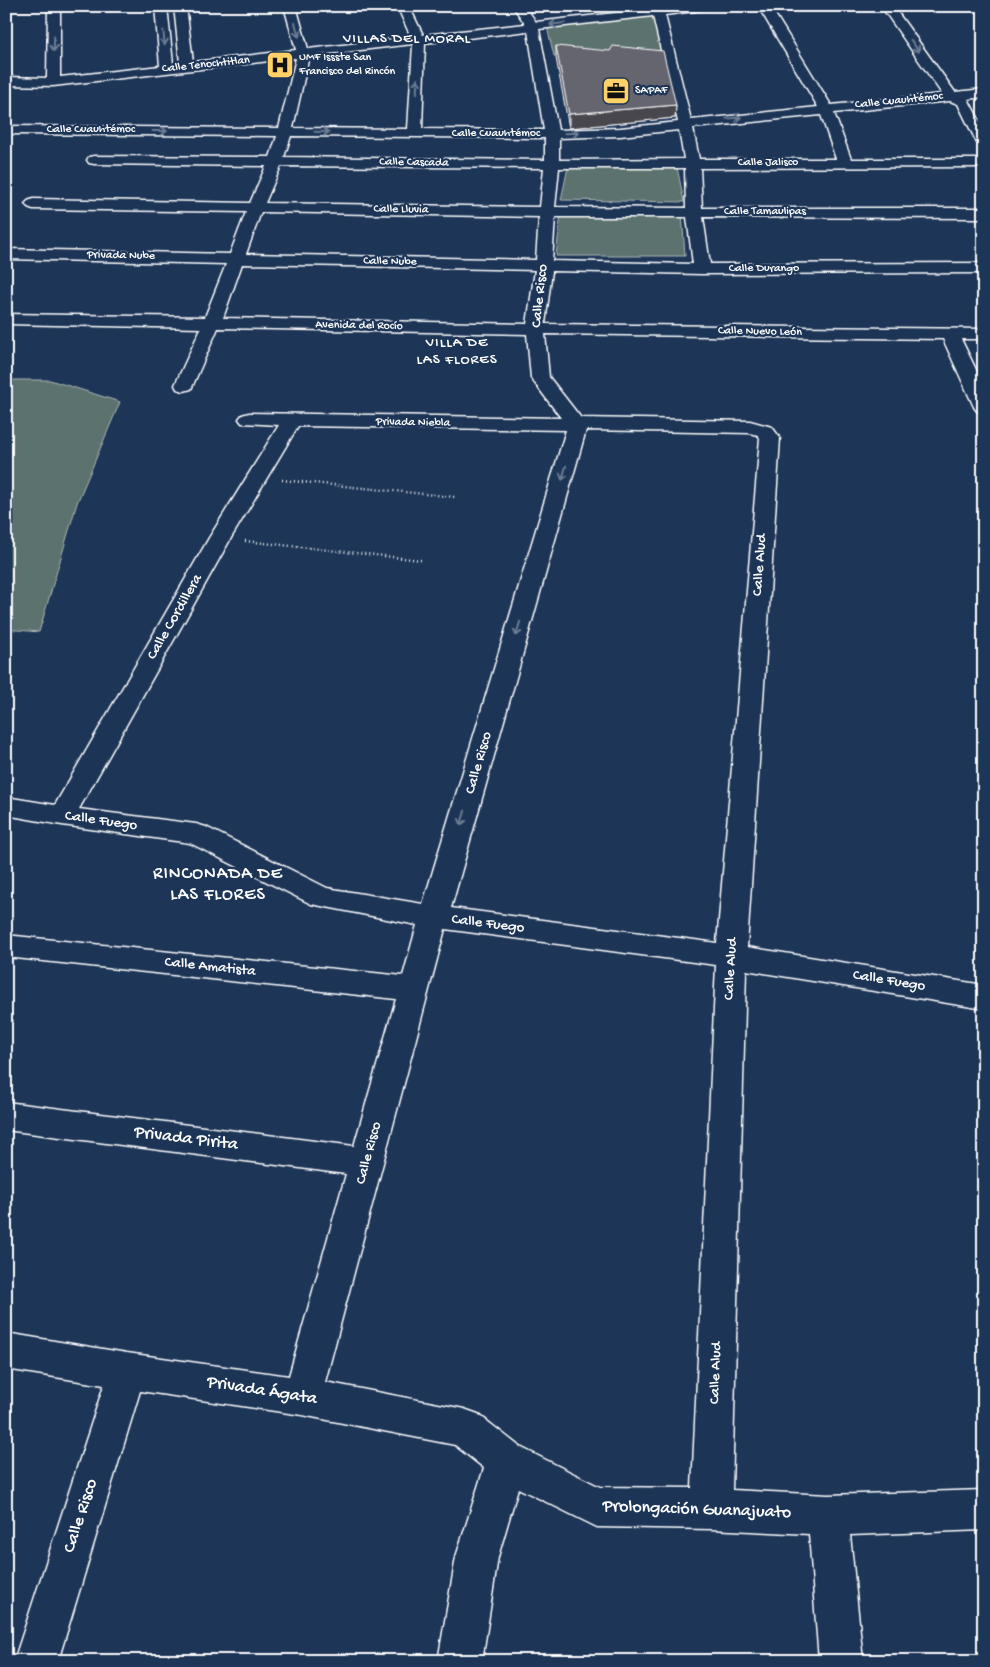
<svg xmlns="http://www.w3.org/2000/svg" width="990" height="1667" font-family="'Gochi Hand',sans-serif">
  <rect width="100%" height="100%" fill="#1d3557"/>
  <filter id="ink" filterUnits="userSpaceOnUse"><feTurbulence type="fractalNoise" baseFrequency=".02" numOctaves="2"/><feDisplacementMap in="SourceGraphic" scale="10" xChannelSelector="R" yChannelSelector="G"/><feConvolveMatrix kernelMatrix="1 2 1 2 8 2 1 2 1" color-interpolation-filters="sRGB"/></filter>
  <g filter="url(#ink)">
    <!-- green -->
    <g fill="#5c726e" stroke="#aeb8b6">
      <polygon points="654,14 665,62 607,62 554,56 547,27"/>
      <polygon points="568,167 677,167 684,202 561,200"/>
      <polygon points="561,213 682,213 685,256 556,256"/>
      <polygon points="6,380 50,380 120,402 77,503 39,632 6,629"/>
    </g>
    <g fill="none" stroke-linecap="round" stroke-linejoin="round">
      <!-- street casing -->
      <g stroke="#fff" stroke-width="3">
        <path id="street" d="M48,6h12v71l100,-11 -5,-60h12l6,58 7,-1 -6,-57h12l7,56 103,-12 -12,-44h12l12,43 103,-12 -14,-31h12l14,29 102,-11 -12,-18h12l11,16 141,-16h38l-6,3 -44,6 26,105 127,-13 -60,-101h12l61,99 111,-11 -61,-88h12l62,86 29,-3v8l-16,2 16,30v18l-7,-4 -19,-39 -8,-3 -116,12 17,46h133v8l-284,1 2,40h282v10l-281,-1 7,47 274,-1v10l-282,1 -150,-3 -7,53 439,5v10h-23l23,47v27l-7,-2 -3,-4 -31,-68 -398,-5 4,43 32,41 169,3 22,6 8,11 -33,509 237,38v24l-238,-39 -14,520 96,5 156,-5v40l-134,5 13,126h-44l-10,-127 -98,-5 -114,-2 -79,-39 -20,69 -16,104h-44l18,-104 28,-89 -29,-23 -153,-30 -162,-24 -82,270h-44l90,-276 -98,-16v-36l121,20 162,23 57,-202 -340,-44v-28l348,44 42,-147 -390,-42v-22l397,41 14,-51 -106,-21 -121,-61 -128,-18 -56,-10v-18l49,8 154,-267 70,-113 -37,-2 -3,-4 3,-4 7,-2 312,5 -30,-40 -4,-44 -309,-6 -25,57 -2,4 -7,2 -7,-2 -2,-4 26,-57 -195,-4v-10l199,3 21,-53 -220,-5v-10l224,5 16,-42 -213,-3 -5,-2 -3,-3 3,-3 5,-2 217,4 16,-37 -172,-2 -5,-1 -2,-3 2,-3 5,-1 176,1 7,-21 -271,-2v-8l273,2 17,-70 -243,28 -47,-1v-8l41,1zM653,16l25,106 -58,6 -62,2 -19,-101zM528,31l16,99 -122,-1 3,-86zM413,44l-5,85 -115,-1 16,-72zM821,115l15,44h-137l-6,-31zM679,130l5,29 -125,1v-22l61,-2zM291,136l254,2v22l-261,-3zM281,166l263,2 -4,39 -275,-4zM559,168h126l1,40 -131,-1zM261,212l278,5 -3,43 -290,-6zM555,217h132l6,47 -141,-3zM242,264l293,6 -8,54 -304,-6zM298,426l268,4 -143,474 -96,-16 -121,-61 -10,-3 -117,-15 152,-271zM586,430l163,3 9,2 2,3 -43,505 -266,-35zM445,929l271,36 -24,523 -92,-1 -80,-40 -42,-33 -14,-5 -139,-27z"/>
      </g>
      <!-- path -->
      <g stroke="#fff" stroke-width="2.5" stroke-dasharray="1 3" stroke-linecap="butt">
        <polyline points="282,480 455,497"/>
        <polyline points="245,541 421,560"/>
      </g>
      <!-- street -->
      <use href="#street" fill="#1d3557" fill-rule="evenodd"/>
    </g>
    <!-- wall -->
    <polygon fill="#57575f" stroke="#fff" points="556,46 676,105 675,118 569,128 556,58"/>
    <!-- shaded-wall -->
    <polygon fill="#47474e" stroke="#fff" points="676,105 675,118 569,128 569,114"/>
    <!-- building -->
    <polygon fill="#65656f" stroke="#fff" points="556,46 610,51 613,46 663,51 676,105 569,114"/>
    <!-- one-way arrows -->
    <defs><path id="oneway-shaft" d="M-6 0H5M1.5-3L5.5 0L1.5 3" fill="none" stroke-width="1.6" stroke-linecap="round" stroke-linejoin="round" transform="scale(1.25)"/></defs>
    <g stroke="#6c7c92">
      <use href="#oneway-shaft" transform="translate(557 24) rotate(173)"/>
      <use href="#oneway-shaft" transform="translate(297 30) rotate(75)"/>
      <use href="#oneway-shaft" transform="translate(164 38) rotate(85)"/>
      <use href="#oneway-shaft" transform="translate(54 44) rotate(91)"/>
      <use href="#oneway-shaft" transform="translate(915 46) rotate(55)"/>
      <use href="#oneway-shaft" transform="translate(417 86) rotate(-88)"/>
      <use href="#oneway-shaft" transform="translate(734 118) rotate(-6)"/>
      <use href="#oneway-shaft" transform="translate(160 131)"/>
      <use href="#oneway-shaft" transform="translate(322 132) rotate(1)"/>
      <use href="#oneway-shaft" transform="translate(572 133) rotate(-2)"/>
      <use href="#oneway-shaft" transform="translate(564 473) rotate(106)"/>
      <use href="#oneway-shaft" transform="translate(518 629) rotate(106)"/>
      <use href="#oneway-shaft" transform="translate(463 818) rotate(106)"/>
    </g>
  </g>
  <!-- icons -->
  <defs>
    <g id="hospital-square" transform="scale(1.4375)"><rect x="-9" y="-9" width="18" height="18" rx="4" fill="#ffd166" stroke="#1d3557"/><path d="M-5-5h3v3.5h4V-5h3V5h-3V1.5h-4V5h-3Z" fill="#111"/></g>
    <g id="office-square" transform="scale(1.4375)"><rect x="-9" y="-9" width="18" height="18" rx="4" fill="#ffd166" stroke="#1d3557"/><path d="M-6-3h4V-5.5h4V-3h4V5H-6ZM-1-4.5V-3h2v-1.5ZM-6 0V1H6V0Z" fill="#111"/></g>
  </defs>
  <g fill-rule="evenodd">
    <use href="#hospital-square" x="280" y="65"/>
    <use href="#office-square" x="616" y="91"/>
  </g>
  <g text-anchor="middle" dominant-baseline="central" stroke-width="4.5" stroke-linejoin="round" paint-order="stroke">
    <!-- far-poi labels -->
    <g font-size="12" fill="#fff" stroke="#1d3557" text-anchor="start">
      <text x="299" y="58">UMF Issste San<tspan x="299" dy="14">Francisco del Rincón</tspan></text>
      <text x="635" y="91">SAPAF</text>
    </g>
    <!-- far-street labels -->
    <g font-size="12" fill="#fff" stroke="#1d3557">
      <text transform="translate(206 65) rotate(-6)">Calle Tenochtitlan</text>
      <text transform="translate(899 101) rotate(-6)">Calle Cuauhtémoc</text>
      <text x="91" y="130">Calle Cuauhtémoc</text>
      <text x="496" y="134">Calle Cuauhtémoc</text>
      <text transform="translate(414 163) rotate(1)">Calle Cascada</text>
      <text x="768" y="163">Calle Jalisco</text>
      <text transform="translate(401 210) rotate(1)">Calle Lluvia</text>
      <text x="765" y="212">Calle Tamaulipas</text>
      <text transform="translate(121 256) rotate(1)">Privada Nube</text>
      <text transform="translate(390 262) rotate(1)">Calle Nube</text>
      <text x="764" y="269">Calle Durango</text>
      <text transform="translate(359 326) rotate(1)">Avenida del Rocío</text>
      <text transform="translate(760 332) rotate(1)">Calle Nuevo León</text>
      <text transform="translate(413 423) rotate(1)">Privada Niebla</text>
    </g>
    <!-- far-quarter labels -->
    <g font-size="15" letter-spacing="1" fill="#fff" stroke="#1d3557">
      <text x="407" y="39">VILLAS DEL MORAL</text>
      <text x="457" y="343">VILLA DE<tspan x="457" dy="17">LAS FLORES</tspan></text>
    </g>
    <!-- street labels -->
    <g font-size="15" fill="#fff" stroke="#1d3557">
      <text transform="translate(540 296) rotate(-84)">Calle Risco</text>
      <text transform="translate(760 565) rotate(-86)">Calle Alud</text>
      <text transform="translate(175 617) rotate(-60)">Calle Cordillera</text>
      <text transform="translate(479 763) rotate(-74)">Calle Risco</text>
      <text transform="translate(101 821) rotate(8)">Calle Fuego</text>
      <text transform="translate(488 924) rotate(7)">Calle Fuego</text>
      <text transform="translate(210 967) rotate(6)">Calle Amatista</text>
      <text transform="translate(731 969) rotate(-87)">Calle Alud</text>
      <text transform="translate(889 981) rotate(9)">Calle Fuego</text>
      <text transform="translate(369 1153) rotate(-75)">Calle Risco</text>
      <text transform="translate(716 1373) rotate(-88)">Calle Alud</text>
    </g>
    <!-- quarter labels -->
    <g font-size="18" letter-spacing="1" fill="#fff" stroke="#1d3557">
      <text x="218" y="874">RINCONADA DE<tspan x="218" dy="21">LAS FLORES</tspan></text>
    </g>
    <!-- near-street labels -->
    <g font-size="18" fill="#fff" stroke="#1d3557">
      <text transform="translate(186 1139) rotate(7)">Privada Pirita</text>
      <text transform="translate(262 1391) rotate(9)">Privada Ágata</text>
      <text transform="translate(697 1510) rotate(2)">Prolongación Guanajuato</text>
      <text transform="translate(81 1516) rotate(-72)">Calle Risco</text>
    </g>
  </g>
  <!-- margin -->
  <rect width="990" height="1667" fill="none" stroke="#1d3557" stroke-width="25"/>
  <rect x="12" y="12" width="965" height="1642" fill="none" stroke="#fff" stroke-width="2" filter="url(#ink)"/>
</svg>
